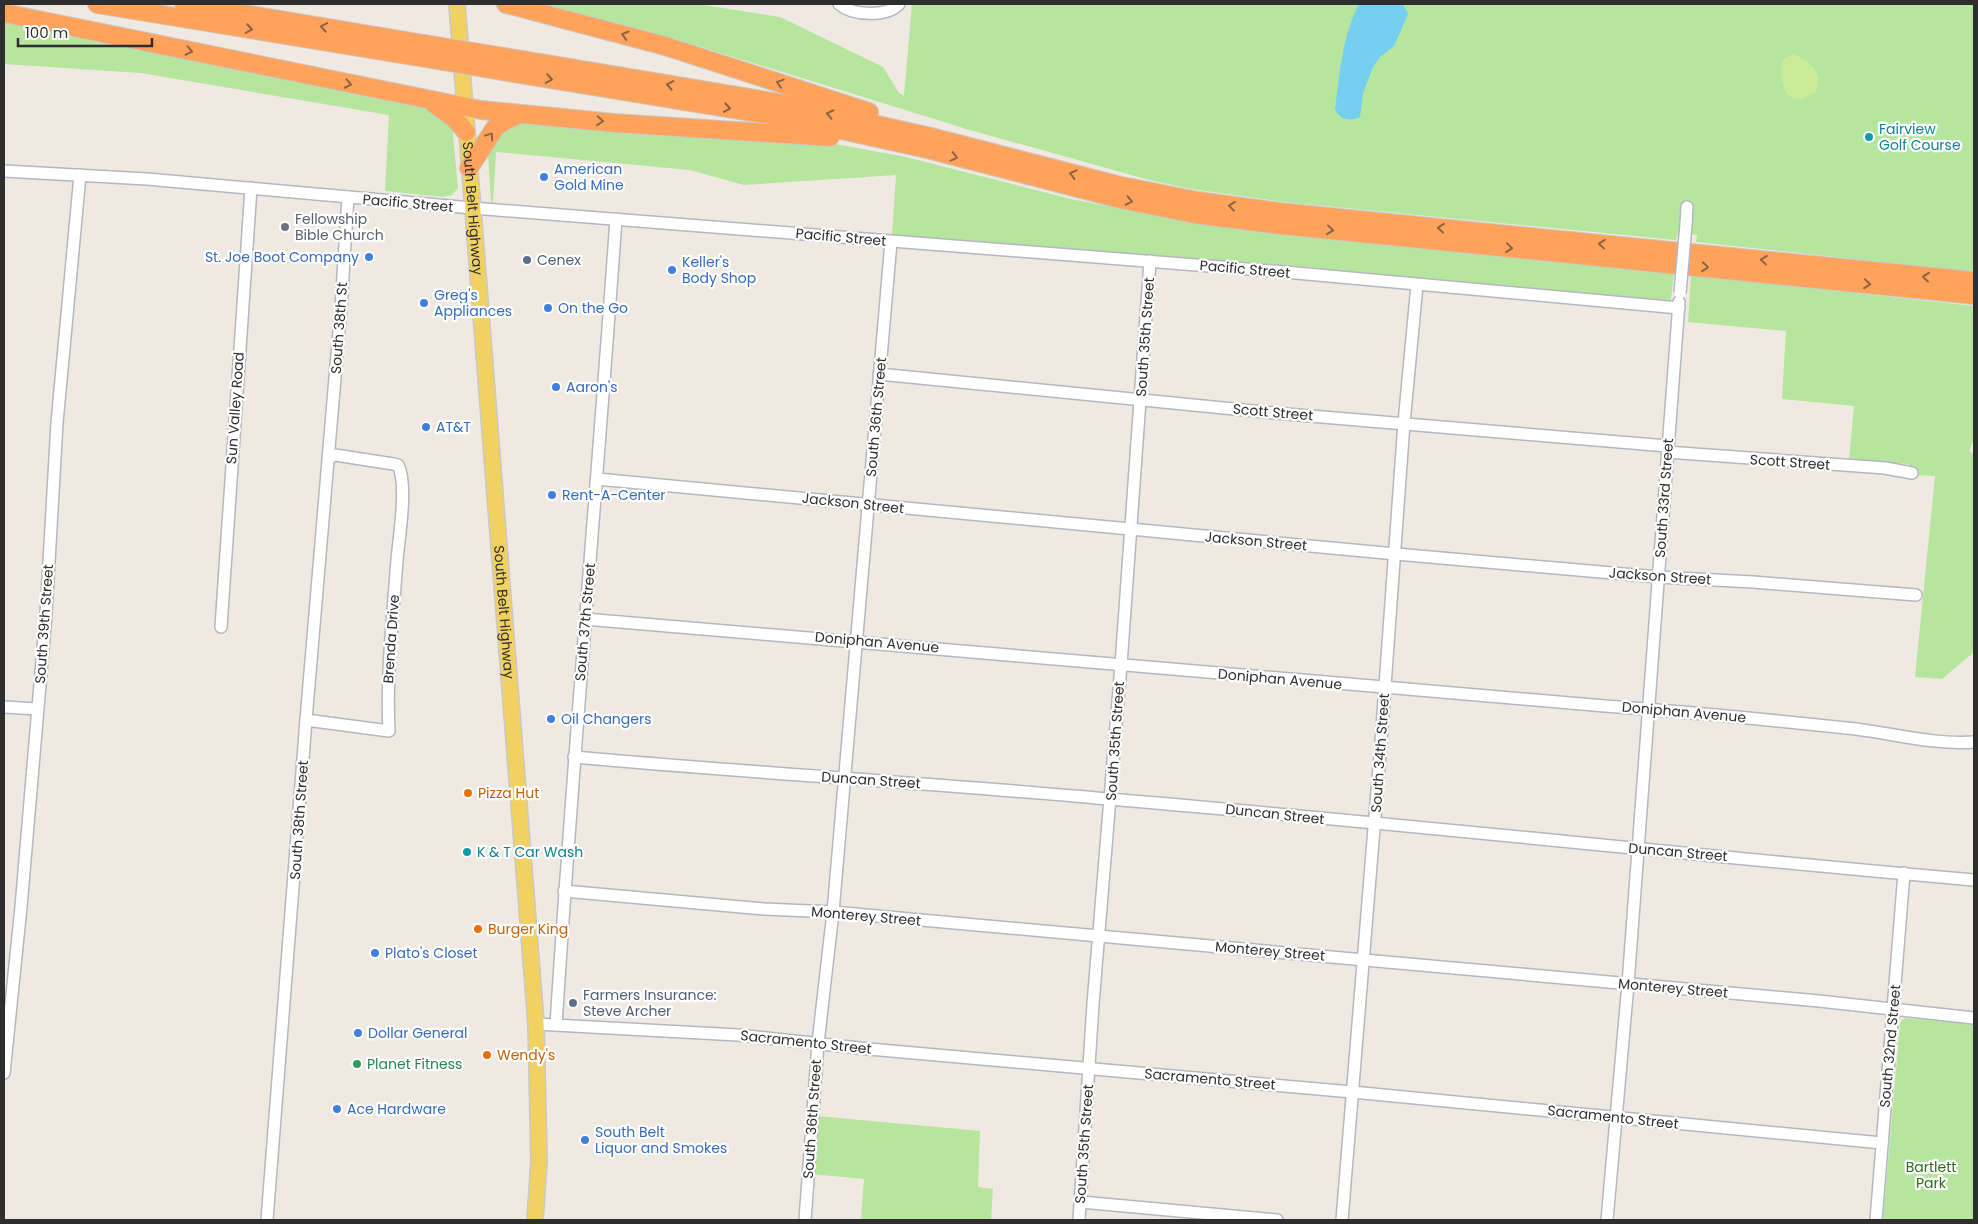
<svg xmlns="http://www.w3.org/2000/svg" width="1978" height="1224" font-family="Poppins,sans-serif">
  <rect width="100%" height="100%" fill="#efe9e1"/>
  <!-- green -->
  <g fill="#b6e59e">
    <polygon points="531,4 698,4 780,17 883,67 899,93 904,96 912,4 1974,4 1974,272 1696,242 1697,235 1678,232 1676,240 1284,202 1191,189 1149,180 970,130 672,38 584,15"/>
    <polygon points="4,20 431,108 452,124 458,188 452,195 443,197 385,191 389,115 141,73 4,64"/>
    <polygon points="519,120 825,142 906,157 1071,199 1198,224 1309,237 1674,272 1671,300 1667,302 892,236 896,175 744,185 690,170 496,152 493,204 491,201 488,153 494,136"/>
    <polygon points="1691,275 1974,306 1974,439 1969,451 1974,454 1974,652 1942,679 1915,677 1935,476 1917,475 1908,464 1849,460 1854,406 1782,399 1786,331 1688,322"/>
    <polygon points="1905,1018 1974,1024 1974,1220 1883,1220 1900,1025 1901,1021"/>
    <polygon points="817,1116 980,1131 978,1187 993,1189 991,1220 861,1220 864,1179 812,1174"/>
  </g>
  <!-- pitch -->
  <path fill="#c9ec9a" d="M1793,54c18,7 32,20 22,39 -5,3 -13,7 -19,6 -15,-2 -16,-28 -13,-39z"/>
  <!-- water -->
  <path fill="#75cff0" d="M1359,4h44l5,10 -14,32 -14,11 -7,10 -10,26 -3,24c-10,5 -21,2 -25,-8 5,-36 7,-72 24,-105z"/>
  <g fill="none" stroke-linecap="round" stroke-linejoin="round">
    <!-- minor casing -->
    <g stroke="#b4b7c1" stroke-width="14">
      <g id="minor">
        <path d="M839,4c14,12 48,13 60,0"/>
        <polyline points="4,171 147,179 472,208 1285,272 1679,308"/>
        <polyline points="1686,224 1687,207"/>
        <polyline points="879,374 1275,413 1667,446"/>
        <polyline points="1667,452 1885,468 1912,473"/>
        <polyline points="597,479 1396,554 1658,577 1753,582 1916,595"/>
        <path d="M585,619c341,26 680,59 1020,87 84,6 167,14 251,23 39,5 79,16 118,13"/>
        <polyline points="221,627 251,188"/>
        <polyline points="4,707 37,709"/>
        <path d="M306,720l83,11c-3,-57 4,-115 8,-171 2,-23 11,-76 1,-95l-5,-1 -51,-8 -8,-1 -5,3"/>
        <path d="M574,757c178,16 357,26 535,42 289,24 577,56 865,81"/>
        <polyline points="564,891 764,909 833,912 1819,1001 1974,1018"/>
        <polyline points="536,1024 738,1035 869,1049 1352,1092 1882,1143"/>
        <path d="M556,1025c17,-269 41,-537 60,-806"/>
        <polyline points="4,1073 21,907 46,614 57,423 80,175"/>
        <polyline points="1081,1202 1277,1220"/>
        <polyline points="267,1220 306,720 341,307 348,197"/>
        <polyline points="805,1220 818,1043 833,912 891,242"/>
        <polyline points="1079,1220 1093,1004 1121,665 1150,261"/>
        <polyline points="1342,1220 1380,755 1404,423 1417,285"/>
        <polyline points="1607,1220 1628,984 1679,302"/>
        <polyline points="1876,1220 1904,873"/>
      </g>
    </g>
    <!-- major casing -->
    <g stroke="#c9c9c9" stroke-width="18">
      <g id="major">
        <path id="s1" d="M457,4l79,1020 3,137 -4,59"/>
      </g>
    </g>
    <!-- highway casing -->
    <g stroke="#c9c9c9" stroke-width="20">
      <g id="highway">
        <polyline points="97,4 425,58"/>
        <polyline points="184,4 424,44"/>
        <polyline points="506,4 665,46 869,112"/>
        <polyline points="4,13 481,110 615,123 830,137"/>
        <polyline points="498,56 785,104 931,137 1117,185 1198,201 1280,212 1974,281"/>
        <polyline points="501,71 782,117 927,149 1120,199 1194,214 1281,225 1974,295"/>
        <polyline points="434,104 454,118 466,132"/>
        <polyline points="469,168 495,128 501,123 519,114"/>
      </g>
    </g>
    <!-- minor -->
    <use href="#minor" stroke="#fff" stroke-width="11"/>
    <!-- major -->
    <use href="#major" stroke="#f2d163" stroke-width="15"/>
    <!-- highway -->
    <use href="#highway" stroke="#ffa35c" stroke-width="18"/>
    <!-- minor-bridge casing -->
    <g stroke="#b4b7c1" stroke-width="14" stroke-linecap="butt">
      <polyline id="minor-bridge" points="1680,293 1686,224"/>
    </g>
    <!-- highway-bridge casing -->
    <g stroke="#c9c9c9" stroke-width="20" stroke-linecap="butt">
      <g id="highway-bridge">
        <polyline points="424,44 498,56"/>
        <polyline points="425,58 501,71"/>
      </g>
    </g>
    <!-- minor-bridge -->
    <use href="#minor-bridge" stroke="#fff" stroke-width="11"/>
    <!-- highway-bridge -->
    <use href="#highway-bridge" stroke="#ffa35c" stroke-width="18"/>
  </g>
  <!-- one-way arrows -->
  <defs><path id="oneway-chevron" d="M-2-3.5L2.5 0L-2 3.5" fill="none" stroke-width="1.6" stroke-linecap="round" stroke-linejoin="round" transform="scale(1.25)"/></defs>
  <g stroke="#8c6343">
    <use href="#oneway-chevron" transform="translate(324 27) rotate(-170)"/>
    <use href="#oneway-chevron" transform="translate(249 29) rotate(9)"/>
    <use href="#oneway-chevron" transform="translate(625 35) rotate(-164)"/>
    <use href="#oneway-chevron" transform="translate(189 51) rotate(12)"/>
    <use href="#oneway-chevron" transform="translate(549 79) rotate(9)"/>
    <use href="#oneway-chevron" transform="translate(780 83) rotate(-162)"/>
    <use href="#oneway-chevron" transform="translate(348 84) rotate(12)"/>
    <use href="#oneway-chevron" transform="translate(670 85) rotate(-170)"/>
    <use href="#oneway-chevron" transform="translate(727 108) rotate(10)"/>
    <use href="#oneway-chevron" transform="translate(830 114) rotate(-168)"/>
    <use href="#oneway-chevron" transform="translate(600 121) rotate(5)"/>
    <use href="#oneway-chevron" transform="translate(490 136) rotate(-56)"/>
    <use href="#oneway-chevron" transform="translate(954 157) rotate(15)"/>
    <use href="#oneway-chevron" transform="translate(1073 174) rotate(-166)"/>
    <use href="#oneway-chevron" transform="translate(1129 201) rotate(12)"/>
    <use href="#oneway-chevron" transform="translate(1232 206) rotate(-173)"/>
    <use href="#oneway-chevron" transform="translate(1441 228) rotate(-174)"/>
    <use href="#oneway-chevron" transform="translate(1330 230) rotate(6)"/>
    <use href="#oneway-chevron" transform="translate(1602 244) rotate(-174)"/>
    <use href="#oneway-chevron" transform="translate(1509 248) rotate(6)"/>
    <use href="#oneway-chevron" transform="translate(1764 260) rotate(-174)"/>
    <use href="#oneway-chevron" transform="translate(1705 267) rotate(6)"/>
    <use href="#oneway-chevron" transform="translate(1926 277) rotate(-174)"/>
    <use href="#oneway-chevron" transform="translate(1867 284) rotate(6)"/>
  </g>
  <!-- markers -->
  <g fill="#0f9aa8" stroke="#fff" stroke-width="2">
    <circle cx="1869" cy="137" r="5"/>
    <circle cx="467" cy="852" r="5"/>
  </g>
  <g fill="#3f7fe0" stroke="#fff" stroke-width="2">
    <circle cx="544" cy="177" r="5"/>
    <circle cx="369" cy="257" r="5"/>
    <circle cx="672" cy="270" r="5"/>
    <circle cx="424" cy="303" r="5"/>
    <circle cx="548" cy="308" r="5"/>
    <circle cx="556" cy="387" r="5"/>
    <circle cx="426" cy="427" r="5"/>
    <circle cx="552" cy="495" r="5"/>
    <circle cx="551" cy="719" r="5"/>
    <circle cx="375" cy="953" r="5"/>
    <circle cx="358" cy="1033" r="5"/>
    <circle cx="337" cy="1109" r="5"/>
    <circle cx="585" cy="1140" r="5"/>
  </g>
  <circle fill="#6b7280" stroke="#fff" stroke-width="2" cx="285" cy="227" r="5"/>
  <g fill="#5c6f8a" stroke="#fff" stroke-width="2">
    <circle cx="527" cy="260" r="5"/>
    <circle cx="573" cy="1003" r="5"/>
  </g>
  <g fill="#e8710a" stroke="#fff" stroke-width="2">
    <circle cx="468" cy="793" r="5"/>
    <circle cx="478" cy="929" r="5"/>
    <circle cx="487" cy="1055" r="5"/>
  </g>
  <circle fill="#2e9e5b" stroke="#fff" stroke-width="2" cx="357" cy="1064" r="5"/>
  <g text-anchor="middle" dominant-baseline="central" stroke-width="4.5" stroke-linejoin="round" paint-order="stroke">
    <!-- culture labels -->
    <g font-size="14" fill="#0d838f" stroke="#fff" text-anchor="start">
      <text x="1879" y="129">Fairview<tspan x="1879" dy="16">Golf Course</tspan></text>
      <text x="477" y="852">K &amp; T Car Wash</text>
    </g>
    <!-- shop labels -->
    <g font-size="14" fill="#366cbe" stroke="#fff" text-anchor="start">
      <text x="554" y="169">American<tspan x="554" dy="16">Gold Mine</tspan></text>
      <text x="359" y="257" text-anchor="end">St. Joe Boot Company</text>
      <text x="682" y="262">Keller's<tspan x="682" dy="16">Body Shop</tspan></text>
      <text x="434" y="295">Greg's<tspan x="434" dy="16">Appliances</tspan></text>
      <text x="558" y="308">On the Go</text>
      <text x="566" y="387">Aaron's</text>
      <text x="436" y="427">AT&amp;T</text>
      <text x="562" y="495">Rent-A-Center</text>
      <text x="561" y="719">Oil Changers</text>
      <text x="385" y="953">Plato's Closet</text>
      <text x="368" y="1033">Dollar General</text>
      <text x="347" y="1109">Ace Hardware</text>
      <text x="595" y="1132">South Belt<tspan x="595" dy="16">Liquor and Smokes</tspan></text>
    </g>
    <!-- street labels -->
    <g font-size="14" fill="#2e2e2e" stroke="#fff">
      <text transform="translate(408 203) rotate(5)">Pacific Street</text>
      <text stroke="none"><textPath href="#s1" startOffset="205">South Belt Highway</textPath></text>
      <text transform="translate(841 237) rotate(5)">Pacific Street</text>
      <text transform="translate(1245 269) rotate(5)">Pacific Street</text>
      <text transform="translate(339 328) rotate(-86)">South 38th St</text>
      <text transform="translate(1145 337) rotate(-86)">South 35th Street</text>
      <text transform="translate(235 408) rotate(-86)">Sun Valley Road</text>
      <text transform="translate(1273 412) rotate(5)">Scott Street</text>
      <text transform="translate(876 417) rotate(-85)">South 36th Street</text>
      <text transform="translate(1790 462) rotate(4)">Scott Street</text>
      <text transform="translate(1664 498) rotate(-86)">South 33rd Street</text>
      <text transform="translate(853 503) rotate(6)">Jackson Street</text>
      <text transform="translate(1256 541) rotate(5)">Jackson Street</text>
      <text transform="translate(1660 576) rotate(4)">Jackson Street</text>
      <text stroke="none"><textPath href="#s1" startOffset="610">South Belt Highway</textPath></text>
      <text transform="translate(585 622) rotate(-85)">South 37th Street</text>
      <text transform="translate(44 624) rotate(-86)">South 39th Street</text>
      <text transform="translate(391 639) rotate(-86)">Brenda Drive</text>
      <text transform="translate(877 642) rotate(5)">Doniphan Avenue</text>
      <text transform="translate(1280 679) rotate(5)">Doniphan Avenue</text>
      <text transform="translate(1684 712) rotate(5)">Doniphan Avenue</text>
      <text transform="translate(1115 741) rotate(-86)">South 35th Street</text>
      <text transform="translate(1380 753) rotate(-86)">South 34th Street</text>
      <text transform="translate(871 780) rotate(4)">Duncan Street</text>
      <text transform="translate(1275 814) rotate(6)">Duncan Street</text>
      <text transform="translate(299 820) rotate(-86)">South 38th Street</text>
      <text transform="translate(1678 852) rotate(5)">Duncan Street</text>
      <text transform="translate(866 916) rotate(5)">Monterey Street</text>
      <text transform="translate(1270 951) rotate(5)">Monterey Street</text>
      <text transform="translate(1673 988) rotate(5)">Monterey Street</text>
      <text transform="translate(806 1042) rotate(6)">Sacramento Street</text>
      <text transform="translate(1890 1046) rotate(-85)">South 32nd Street</text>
      <text transform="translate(1210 1079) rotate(5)">Sacramento Street</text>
      <text transform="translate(1613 1117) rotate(6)">Sacramento Street</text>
      <text transform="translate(812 1119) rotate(-86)">South 36th Street</text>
      <text transform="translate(1084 1144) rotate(-86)">South 35th Street</text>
    </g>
    <!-- worship labels -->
    <g font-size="14" fill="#5b616d" stroke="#fff" text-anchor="start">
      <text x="295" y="219">Fellowship<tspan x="295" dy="16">Bible Church</tspan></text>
    </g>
    <!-- service labels -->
    <g font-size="14" fill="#4e5e75" stroke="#fff" text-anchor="start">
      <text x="537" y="260">Cenex</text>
      <text x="583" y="995">Farmers Insurance:<tspan x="583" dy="16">Steve Archer</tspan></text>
    </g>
    <!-- food labels -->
    <g font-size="14" fill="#c56008" stroke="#fff" text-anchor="start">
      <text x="478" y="793">Pizza Hut</text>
      <text x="488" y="929">Burger King</text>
      <text x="497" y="1055">Wendy's</text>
    </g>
    <!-- leisure labels -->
    <g font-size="14" fill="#27864d" stroke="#fff" text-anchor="start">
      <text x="367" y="1064">Planet Fitness</text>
    </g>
    <!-- park labels -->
    <g font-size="14" fill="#2c6e1b" stroke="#fff">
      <text x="1931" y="1167">Bartlett<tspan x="1931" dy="16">Park</tspan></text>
    </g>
  </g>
  <!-- border -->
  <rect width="1978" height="1224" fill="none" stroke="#2e2e2e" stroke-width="10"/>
  <!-- scale -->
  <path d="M18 38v8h134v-8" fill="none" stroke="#2e2e2e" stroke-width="2.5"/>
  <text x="25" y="38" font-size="15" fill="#2e2e2e" stroke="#ffffff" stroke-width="4" paint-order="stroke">100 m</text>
</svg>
